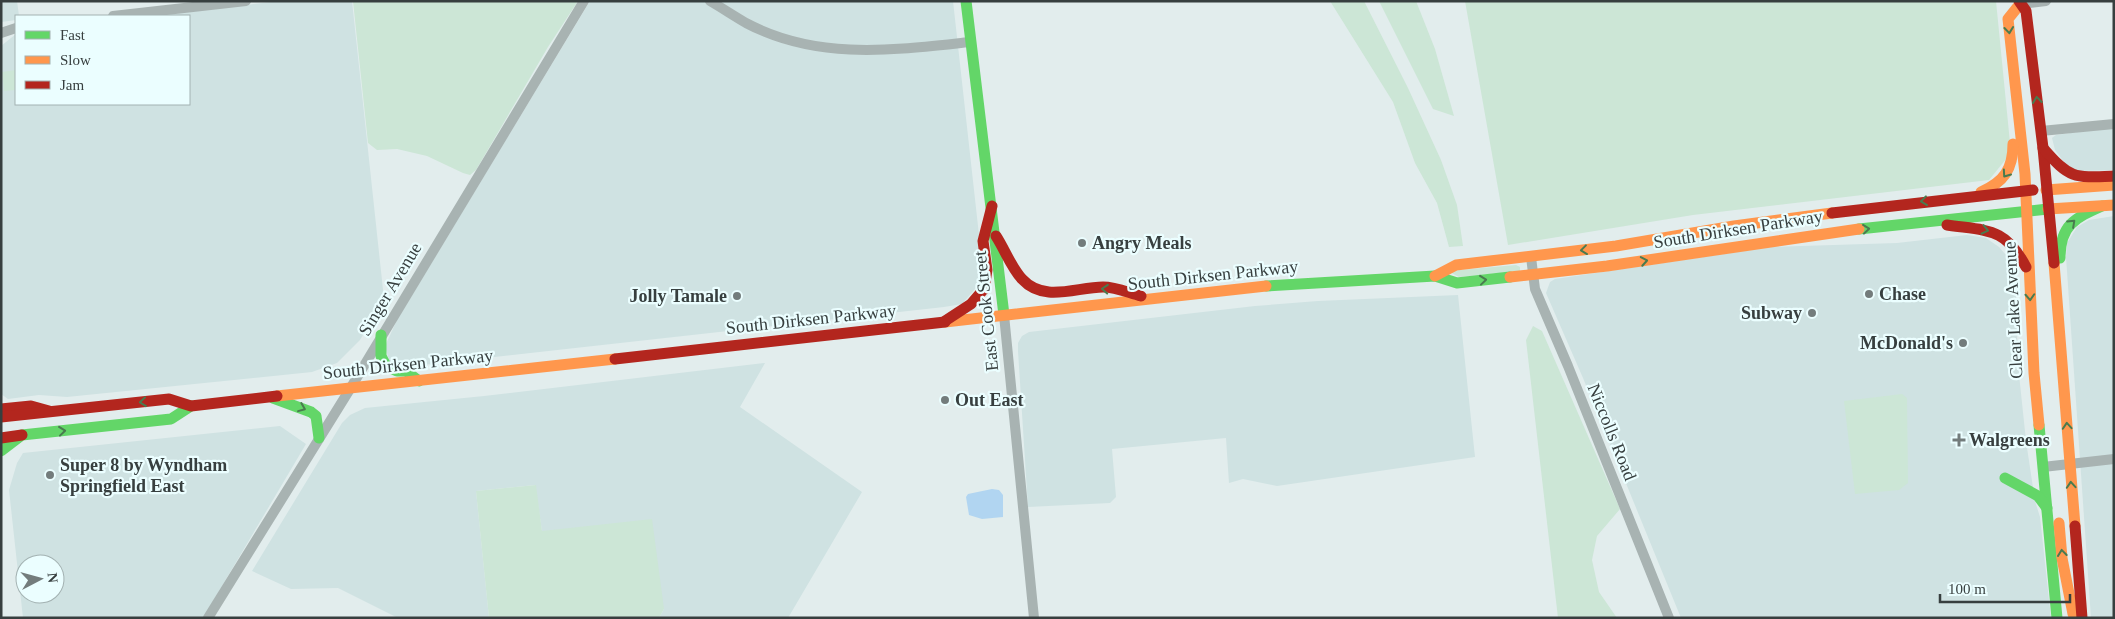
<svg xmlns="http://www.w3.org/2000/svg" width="2115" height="619" font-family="'Times New Roman',serif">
  <rect width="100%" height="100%" fill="#e2eded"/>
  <!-- built -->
  <g fill="#cfe2e2" fill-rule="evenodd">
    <polygon points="1,1 17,1 19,16 16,16 16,20 1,22"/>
    <polygon points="279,1 352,1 384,299 360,340 337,363 312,372 67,397 39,395 8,399 1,394 1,46 16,34 16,104 189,104 189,16 155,16"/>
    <polygon points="590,1 953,1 982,262 981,282 962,304 944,307 405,367 390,364 385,346 397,320"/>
    <polygon points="2114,127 2114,170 2078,171 2067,166 2055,150 2052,138 2056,135"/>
    <polygon points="2114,216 2114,618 2091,618 2066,257 2067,243 2077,227 2089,220"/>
    <polygon points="1967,235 1986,238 1999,247 2012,262 2015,272 2018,365 2026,441 2035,501 2040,517 2051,618 1681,618 1583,378 1546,293 1550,282 1555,279 1771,247 1897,243"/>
    <polygon points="1458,295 1475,457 1277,486 1243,479 1229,483 1226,438 1112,449 1116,497 1110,503 1028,507 1018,351 1018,343 1022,336 1029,332 1255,306 1318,301"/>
    <polygon points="765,363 740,407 862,492 788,618 659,618 664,609 542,531 535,485 476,491 489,618 398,618 338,588 291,589 252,571 342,423 350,415 365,408 484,396"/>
    <path d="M280,426l26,18 -103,174h-180l-14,-128 8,-27 6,-10zM25,564h30v30h-30z"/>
  </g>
  <!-- green -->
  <g fill="#cce6d6">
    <polygon points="353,1 578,1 548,47 476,170 470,175 463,173 427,156 397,149 377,150 368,143"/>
    <polygon points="1330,1 1364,1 1408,88 1441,160 1457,205 1463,246 1449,247 1437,203 1415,163 1393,102"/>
    <polygon points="1379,1 1416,1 1435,49 1454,116 1433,109"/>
    <polygon points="1465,1 1996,1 2011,153 1989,180 1693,215 1508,245"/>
    <polygon points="16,70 16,90 4,91 2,72"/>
    <polygon points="1516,265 1520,267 1520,271 1459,277 1448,271"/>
    <polygon points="1533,326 1542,331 1620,509 1597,536 1592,560 1599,592 1617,618 1558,618 1526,340"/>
    <polygon points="1902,394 1907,398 1908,483 1899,490 1855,494 1844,401"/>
    <polygon points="536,485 542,531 652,519 664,609 659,618 489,618 476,491"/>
  </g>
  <!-- water -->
  <polygon fill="#b1d5f1" points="992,489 999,490 1003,495 1003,517 982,519 969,515 966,497 968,494"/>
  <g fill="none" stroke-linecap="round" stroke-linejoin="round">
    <!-- street -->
    <g stroke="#a8b3b2" stroke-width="10">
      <path d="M710,1c12,7 24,15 36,22 72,38 148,27 224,19"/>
      <polyline points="2020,4 2046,1"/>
      <polyline points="113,16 246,1"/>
      <polyline points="1,33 16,28"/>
      <polyline points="2041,131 2114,124"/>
      <polyline points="1531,257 1535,289 1568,366 1669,618"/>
      <polyline points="1004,315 1034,618"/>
      <polyline points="2043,467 2114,459"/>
      <polyline points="208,618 350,389 584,1"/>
    </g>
    <!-- fast -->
    <g stroke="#63d668" stroke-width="11">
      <polyline points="966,1 1004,315"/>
      <polyline points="1859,229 2048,209"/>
      <path d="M2060,258c0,-33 15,-40 42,-52"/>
      <polyline points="1266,286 1435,276 1457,283 1510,277"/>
      <polyline points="381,335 381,356 386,366 397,371 406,371 419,381"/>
      <polyline points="273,398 311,412 316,416 319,438"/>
      <polyline points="2039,425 2057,618"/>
      <polyline points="1,451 22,435 171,419 191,406"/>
      <polyline points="2005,478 2038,496 2047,508"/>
    </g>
    <!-- slow -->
    <g stroke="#ff974d" stroke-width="11">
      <polyline points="2020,4 2008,19 2025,174 2034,373 2039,425"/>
      <polyline points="2046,190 2114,185"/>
      <path d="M1981,192c23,-10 32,-23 32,-48"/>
      <polyline points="2048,209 2114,205"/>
      <polyline points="2054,263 2075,526"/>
      <polyline points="1435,276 1456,265 1616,246 1734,226 1832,213"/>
      <polyline points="1510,277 1607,266 1859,229"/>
      <polyline points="945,322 1266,286"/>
      <polyline points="277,396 615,359"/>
      <polyline points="2059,523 2062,558 2073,614"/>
    </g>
    <!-- jam -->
    <g stroke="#b3261e" stroke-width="11">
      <polyline points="2019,1 2026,11 2043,148 2054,263"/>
      <path d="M2043,148c27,31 31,30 71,28"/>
      <polyline points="1832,213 2033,190"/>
      <path d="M1947,225c41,6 58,2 79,42"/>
      <path d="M996,236c9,14 15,31 26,43 22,24 54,8 81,8 13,0 26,6 38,9"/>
      <polyline points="945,321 971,304 984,289 987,270 983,241 992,206"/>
      <polyline points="615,359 945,322"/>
      <polyline points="1,409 31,406 49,411"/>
      <polyline points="1,417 169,399 191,406 277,396"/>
      <polyline points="1,438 22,435"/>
      <polyline points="2075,526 2082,618"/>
    </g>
  </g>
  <!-- one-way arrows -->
  <defs><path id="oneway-chevron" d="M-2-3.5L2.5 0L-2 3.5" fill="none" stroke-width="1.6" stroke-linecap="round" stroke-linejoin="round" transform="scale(1.25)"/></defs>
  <g stroke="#497b4f">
    <use href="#oneway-chevron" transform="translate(2009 30) rotate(84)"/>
    <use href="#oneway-chevron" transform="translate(2037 100) rotate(-97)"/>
    <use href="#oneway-chevron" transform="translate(2006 174) rotate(125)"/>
    <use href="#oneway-chevron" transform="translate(1924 201) rotate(173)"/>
    <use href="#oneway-chevron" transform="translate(2072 223) rotate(-43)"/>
    <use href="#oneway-chevron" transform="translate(1866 229) rotate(-6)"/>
    <use href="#oneway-chevron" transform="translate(1985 230) rotate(13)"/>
    <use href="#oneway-chevron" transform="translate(1584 250) rotate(173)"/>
    <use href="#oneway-chevron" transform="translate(1644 261) rotate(-10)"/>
    <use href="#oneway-chevron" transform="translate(1483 280) rotate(-6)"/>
    <use href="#oneway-chevron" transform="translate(1105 289) rotate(-176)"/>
    <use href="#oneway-chevron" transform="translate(2030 297) rotate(87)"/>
    <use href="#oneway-chevron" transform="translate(143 402) rotate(174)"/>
    <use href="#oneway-chevron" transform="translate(302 408) rotate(22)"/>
    <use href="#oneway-chevron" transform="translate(2067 426) rotate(-94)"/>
    <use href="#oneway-chevron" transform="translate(62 431) rotate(-6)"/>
    <use href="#oneway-chevron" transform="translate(2071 485) rotate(-94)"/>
    <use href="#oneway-chevron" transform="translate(2062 553) rotate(-97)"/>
  </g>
  <!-- markers -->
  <g fill="#737c7c" stroke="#ebfeff" stroke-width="2">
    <circle cx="1082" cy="243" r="5"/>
    <circle cx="1869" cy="294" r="5"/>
    <circle cx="737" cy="296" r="5"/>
    <circle cx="1812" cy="313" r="5"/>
    <circle cx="1963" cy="343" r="5"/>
    <circle cx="945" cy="400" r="5"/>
    <path d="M1956.5 432.5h5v5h5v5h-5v5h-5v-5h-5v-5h5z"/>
    <circle cx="50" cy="475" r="5"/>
  </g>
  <g text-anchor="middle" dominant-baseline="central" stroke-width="4.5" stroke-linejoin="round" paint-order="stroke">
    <!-- street labels -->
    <g font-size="18" fill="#373f3f" stroke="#ebfeff">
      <text transform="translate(1738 229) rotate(-9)">South Dirksen Parkway</text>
      <text transform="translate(1213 275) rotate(-6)">South Dirksen Parkway</text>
      <text transform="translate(390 289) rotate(-59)">Singer Avenue</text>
      <text transform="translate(2013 310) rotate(-93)">Clear Lake Avenue</text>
      <text transform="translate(986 311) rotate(-96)">East Cook Street</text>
      <text transform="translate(811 319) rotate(-6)">South Dirksen Parkway</text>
      <text transform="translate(408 364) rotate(-6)">South Dirksen Parkway</text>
      <text transform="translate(1612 432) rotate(68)">Niccolls Road</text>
    </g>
    <!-- poi labels -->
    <g font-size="18" font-weight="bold" fill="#373f3f" stroke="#ebfeff" text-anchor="start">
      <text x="1092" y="243">Angry Meals</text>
      <text x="1879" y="294">Chase</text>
      <text x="727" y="296" text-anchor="end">Jolly Tamale</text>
      <text x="1802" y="313" text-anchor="end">Subway</text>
      <text x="1953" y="343" text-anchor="end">McDonald's</text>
      <text x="955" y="400">Out East</text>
      <text x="1969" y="440">Walgreens</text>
      <text x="60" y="465">Super 8 by Wyndham<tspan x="60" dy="21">Springfield East</tspan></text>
    </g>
  </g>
  <!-- border -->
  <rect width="2115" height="619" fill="none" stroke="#373f3f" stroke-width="5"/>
  <!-- legend -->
  <rect x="15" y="15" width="175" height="90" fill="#ebfeff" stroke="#a3b2b2"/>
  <rect x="25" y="31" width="25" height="8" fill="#63d668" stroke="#a3b2b2"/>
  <text x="60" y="40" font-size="15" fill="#373f3f">Fast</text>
  <rect x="25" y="56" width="25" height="8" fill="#ff974d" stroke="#a3b2b2"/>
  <text x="60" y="65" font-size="15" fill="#373f3f">Slow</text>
  <rect x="25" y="81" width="25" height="8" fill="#b3261e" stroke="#a3b2b2"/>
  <text x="60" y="90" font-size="15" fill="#373f3f">Jam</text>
  <!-- north arrow -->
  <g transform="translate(40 579) rotate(84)"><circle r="24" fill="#ebfeff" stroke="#a3b2b2"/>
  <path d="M0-4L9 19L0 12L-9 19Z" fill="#737c7c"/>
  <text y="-8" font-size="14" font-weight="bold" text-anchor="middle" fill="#373f3f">N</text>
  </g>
  <!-- scale -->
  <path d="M1940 594v8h130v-8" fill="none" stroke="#373f3f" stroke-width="2.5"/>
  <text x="1948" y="594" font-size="15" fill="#373f3f" stroke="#ebfeff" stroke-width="4" paint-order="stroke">100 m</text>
</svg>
